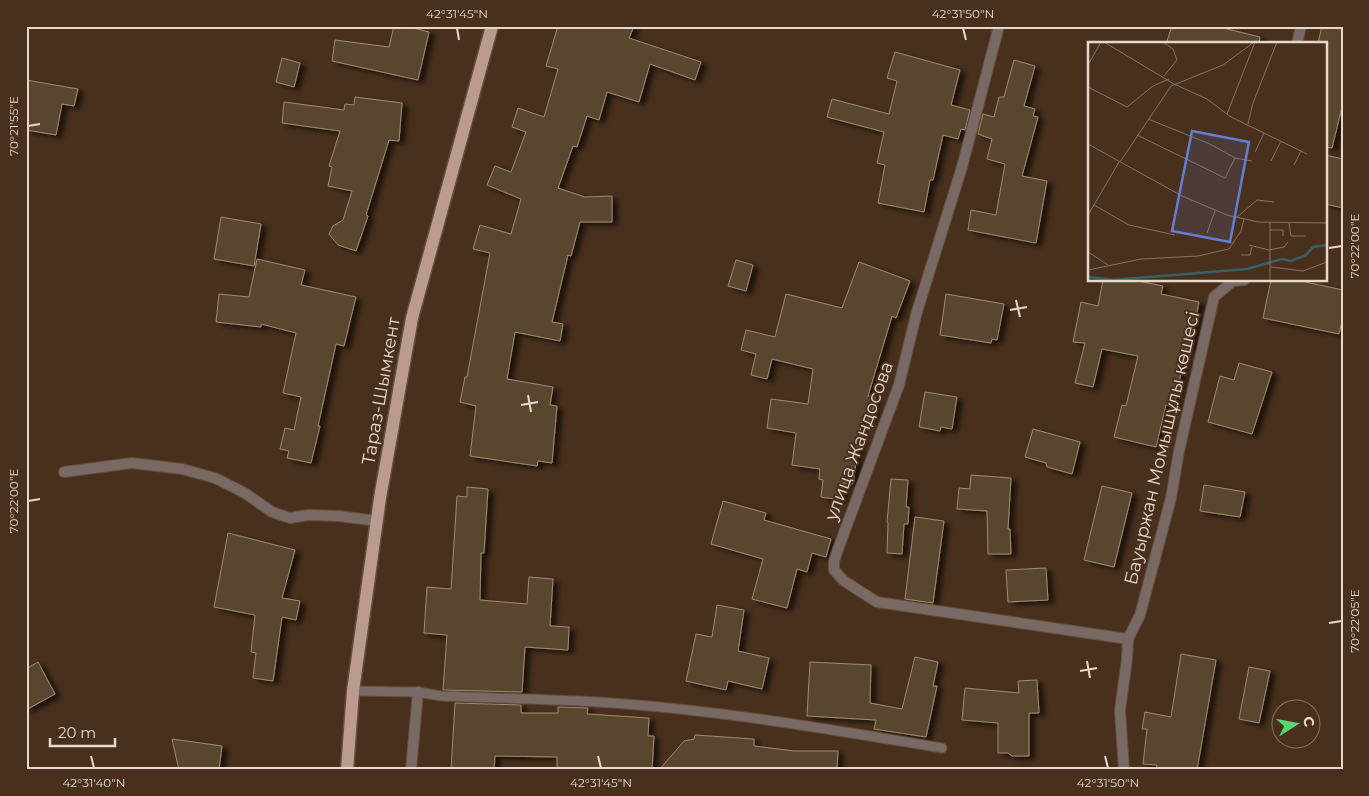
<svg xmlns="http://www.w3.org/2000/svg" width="1369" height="796" font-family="Montserrat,sans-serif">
  <defs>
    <filter id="shadow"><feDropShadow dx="5.5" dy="3" stdDeviation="2.5" flood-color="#0009"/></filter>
  </defs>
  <rect width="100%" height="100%" fill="#48301d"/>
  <!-- building -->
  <g fill="#59472d" stroke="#9f8a6f" filter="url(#shadow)">
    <polygon points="394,26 405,26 429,32 418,80 332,61 335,40 389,47"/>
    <polygon points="558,26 634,26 629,38 701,62 695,80 650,64 639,102 607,92 599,120 587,116 577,147 573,146 558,188 585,197 612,196 612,222 580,222 571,256 568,255 552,322 563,324 560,341 515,332 507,379 553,387 550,405 557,406 552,463 538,461 537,466 470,456 476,406 460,402 465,377 467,377 490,253 473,249 480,225 511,234 521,199 487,185 495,166 511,172 526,132 512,127 518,108 544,117 558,69 546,66"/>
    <polygon points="1172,26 1215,26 1260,37 1259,44 1166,44"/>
    <polygon points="1322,26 1343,26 1343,103 1332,148 1325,147 1325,44 1318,43"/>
    <polygon points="895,52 960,70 951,105 970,110 965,130 961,129 958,139 943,135 933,180 930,180 924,212 878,203 885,165 877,163 884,132 827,117 832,99 889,114 897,81 887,78"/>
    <polygon points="282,58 300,63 294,87 276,82"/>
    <polygon points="1014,60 1035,66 1024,106 1035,109 1033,116 1038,117 1022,176 1047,181 1036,243 968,230 971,210 996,215 1005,164 987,159 992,139 978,134 983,114 994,117 999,97 1004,97"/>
    <polygon points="26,80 78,89 74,106 62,104 56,135 26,130"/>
    <polygon points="355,97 402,103 399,141 389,140 366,215 368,216 356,251 338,245 329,234 333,226 343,220 352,191 328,186 332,167 329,166 340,131 282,123 284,102 344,110 345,104 354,105"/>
    <polygon points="1325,155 1343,159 1343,208 1325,204"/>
    <polygon points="221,217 261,224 254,266 214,259"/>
    <polygon points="257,259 305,270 301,285 356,297 344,346 336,344 318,426 320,426 311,463 287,458 289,451 280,449 285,428 294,430 301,397 283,393 296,333 261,324 261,327 216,322 219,294 249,297"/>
    <polygon points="736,260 753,265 746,291 728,286"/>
    <polygon points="859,262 910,281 896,318 892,316 868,396 875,397 871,420 862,418 853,484 843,483 841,500 821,497 823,480 819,479 820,469 792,465 796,433 767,428 771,399 808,404 813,369 772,359 767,379 751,375 756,354 741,350 746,330 775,337 786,294 842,308"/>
    <polygon points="1103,280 1133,280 1163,286 1161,294 1199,302 1190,349 1186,348 1174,407 1166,405 1156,447 1114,437 1122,405 1126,406 1138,356 1102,349 1093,387 1075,383 1085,343 1073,342 1081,302 1098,306"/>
    <polygon points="1271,280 1296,280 1343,290 1343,317 1339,334 1263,318"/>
    <polygon points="946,294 1004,304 997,340 992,339 991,343 940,335"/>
    <polygon points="1239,363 1272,372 1252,434 1208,422 1220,376 1234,380"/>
    <polygon points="925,392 957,397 952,429 941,427 940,431 919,427"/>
    <polygon points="1033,429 1080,442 1072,474 1047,467 1046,463 1025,457"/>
    <polygon points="971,475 1011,478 1008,529 1010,529 1011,554 988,554 987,511 957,509 959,488 970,489"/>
    <polygon points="891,479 908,480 906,507 909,507 908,524 904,524 902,554 887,553 888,523 887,522"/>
    <polygon points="1204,485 1245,492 1240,517 1200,511"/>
    <polygon points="1102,486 1132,493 1114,567 1084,560"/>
    <polygon points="467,487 488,489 484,553 481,553 480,600 527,604 529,577 553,579 550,626 569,627 568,650 525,647 522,692 443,690 447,635 424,633 427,587 451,589 457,496 467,497"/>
    <polygon points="723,501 766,513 764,520 831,539 826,557 812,553 807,572 797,569 787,608 752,599 763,559 711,544"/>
    <polygon points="915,517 944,521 933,603 905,599"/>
    <polygon points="228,533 295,550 282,598 300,601 296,620 282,617 273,681 253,678 256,653 251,652 255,615 214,607"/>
    <polygon points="1046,568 1048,600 1008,602 1006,570"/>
    <polygon points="717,605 744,610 738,651 769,658 762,689 728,681 726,690 686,681 696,634 712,637"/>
    <polygon points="1181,654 1216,660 1197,770 1156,770 1157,765 1143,764 1147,729 1142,729 1145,712 1171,717"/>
    <polygon points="915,657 938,662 933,686 937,686 926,737 874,729 876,720 807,716 810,662 871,665 870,703 902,709"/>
    <polygon points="38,662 55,694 26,710 26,669"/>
    <polygon points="1249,667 1270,671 1259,723 1239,719"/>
    <polygon points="1037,680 1039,713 1029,713 1029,756 1012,756 1008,753 998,753 998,723 962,720 965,688 1019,693 1018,681"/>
    <polygon points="455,703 521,705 521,713 558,713 558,707 588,708 587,714 649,718 648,736 654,736 652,770 557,770 557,757 495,756 494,770 451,770"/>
    <polygon points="695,735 754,739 754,746 794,751 838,751 837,770 659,770 684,741 694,739"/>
    <polygon points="172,739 222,746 219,770 179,770"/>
  </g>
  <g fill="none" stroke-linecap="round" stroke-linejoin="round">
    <!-- service casing -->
    <g stroke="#654e3c" stroke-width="11">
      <path id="service" d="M353,691l65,1 23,4c52,2 104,3 156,6 115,7 231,27 345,46"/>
    </g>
    <!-- minor casing -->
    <g stroke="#654e3c" stroke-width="12">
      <g id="minor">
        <polyline points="999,26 962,167 916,315 899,385 838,549 834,561 834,570 844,581 877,602 1128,639"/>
        <polyline points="1297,44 1301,26"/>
        <polyline points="64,472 132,463 182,469 215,478 245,493 272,512 290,518 308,515 339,516 377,521"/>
        <polyline points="411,770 418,692"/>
        <polyline points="1124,770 1120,710 1127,659 1128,639 1140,615 1171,498 1179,451 1214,297 1233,281 1244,280"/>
      </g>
    </g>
    <!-- primary casing -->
    <g stroke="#654e3c" stroke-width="15">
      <polyline id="primary" points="347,770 353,691 380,498 412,318 492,26"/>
    </g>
    <!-- service -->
    <use href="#service" stroke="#786964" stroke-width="9"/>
    <!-- minor -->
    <use href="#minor" stroke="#786964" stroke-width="10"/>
    <!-- primary -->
    <use href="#primary" stroke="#b99b8f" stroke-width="12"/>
  </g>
  <!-- ticks -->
  <path fill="none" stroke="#e7d7cc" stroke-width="2" d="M457,28l2,12M963,28l3,12M28,126l12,-2M1329,248l13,-2M1016,300l4,17M1010,310l17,-3M528,395l3,17M521,405l17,-3M28,501l12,-2M1329,623l13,-2M1087,661l3,17M1080,671l17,-3M91,756l3,12M598,756l3,12M1105,756l3,12"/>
  <g text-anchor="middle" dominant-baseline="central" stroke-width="4" stroke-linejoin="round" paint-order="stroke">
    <!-- street labels -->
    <g font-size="18" fill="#e7d7cc" stroke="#48301d">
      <text transform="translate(381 391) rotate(-80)">Тараз-Шымкент</text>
      <text transform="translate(859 441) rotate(-70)">улица Жандосова</text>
      <text transform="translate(1162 448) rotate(-77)">Бауыржан Момышұлы көшесі</text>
    </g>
  </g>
  <!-- overview -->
  <g transform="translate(1088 42)">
    <rect width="239" height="239" fill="#48301d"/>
    <path fill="none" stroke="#386067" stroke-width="2.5" d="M0,235l25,3 134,-11 35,-10 9,2 15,-6 7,-8 14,-2"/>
    <path fill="none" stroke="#887363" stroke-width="1" d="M16,0l70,42 33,15 24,18 76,37M75,0l10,7 4,11 -13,16M0,23l13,-23M0,45l39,20 26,-21 16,-7M139,72l28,-72M60,77l62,25 25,14 17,3M160,82l5,-21 24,-61M49,93l88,43 10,-20M0,102l94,52 45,19 31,7 69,1M167,110l9,-19M183,119l10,-20M32,120l51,-76 52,-21 31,-23M206,123l7,-14M6,163l35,20 46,10M0,173l31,-53M149,175l20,-17 17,2M182,181v57M201,181l2,13h15M182,188h13v6M119,191l8,-22M161,203l20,5 15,-3 4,-5M0,210l20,13M153,213h9l2,-8M183,225l32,4 24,-9M0,228l53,-11 57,-3 31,-7 12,-18 3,-12"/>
    <path fill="#647ed4" fill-opacity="0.15" stroke="#647ed4" stroke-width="2.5" d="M104,89l57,11 -19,100 -58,-11z"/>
    <rect width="239" height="239" fill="none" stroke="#e7d7cc" stroke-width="2.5"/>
  </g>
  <!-- border -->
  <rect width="1369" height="796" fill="none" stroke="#48301d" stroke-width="55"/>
  <!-- north arrow -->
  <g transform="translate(1296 724) rotate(79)"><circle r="24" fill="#48301d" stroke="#887363"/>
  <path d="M0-4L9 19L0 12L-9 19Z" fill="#54d672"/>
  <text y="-8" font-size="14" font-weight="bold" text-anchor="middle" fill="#e7d7cc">С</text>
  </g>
  <!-- scale -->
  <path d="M50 738v8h65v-8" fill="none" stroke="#e7d7cc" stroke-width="2.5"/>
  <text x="58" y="738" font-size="15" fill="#e7d7cc" stroke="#48301d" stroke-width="4" paint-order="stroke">20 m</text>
  <rect x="28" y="28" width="1314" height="740" fill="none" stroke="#e7d7cc" stroke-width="2"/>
  <g font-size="12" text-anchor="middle" fill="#e7d7cc">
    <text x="457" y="18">42°31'45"N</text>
    <text x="963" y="18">42°31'50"N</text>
    <text transform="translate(14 126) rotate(-90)" y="4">70°21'55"E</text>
    <text transform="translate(1355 246) rotate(-90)" y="4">70°22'00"E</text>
    <text transform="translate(14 501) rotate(-90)" y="4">70°22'00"E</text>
    <text transform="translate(1355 621) rotate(-90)" y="4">70°22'05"E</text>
    <text x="94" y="787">42°31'40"N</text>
    <text x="601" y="787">42°31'45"N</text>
    <text x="1108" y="787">42°31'50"N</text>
  </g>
</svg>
